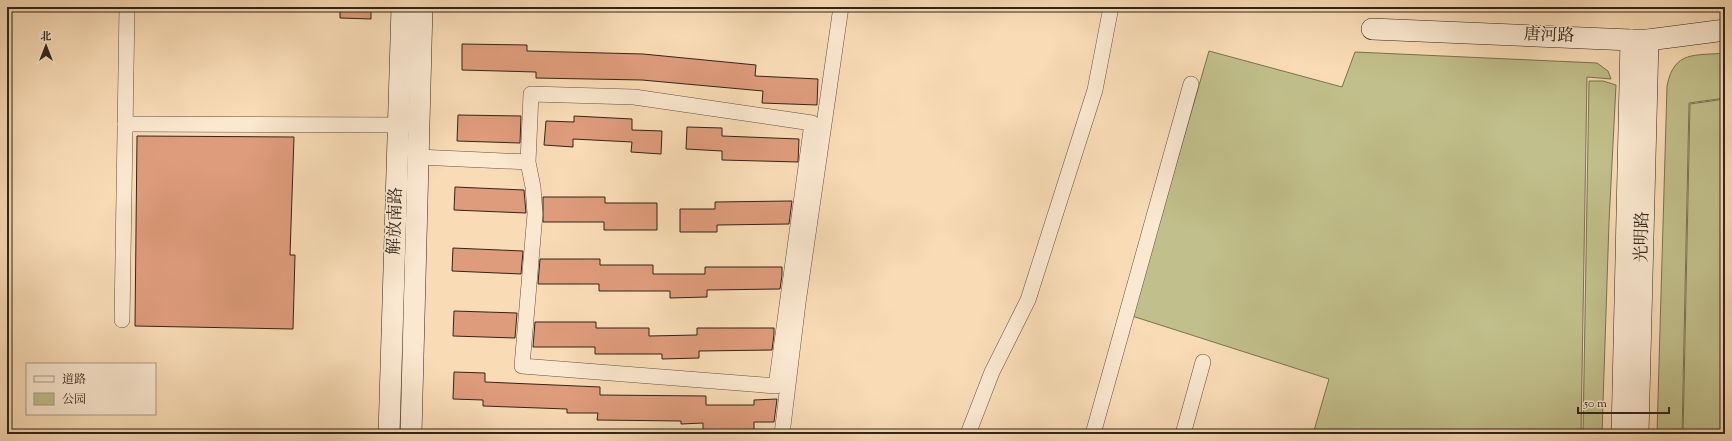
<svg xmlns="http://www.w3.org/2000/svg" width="1732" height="441" font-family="'Sorts Mill Goudy','Noto Serif SC',serif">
  <rect width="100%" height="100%" fill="#f9dcb6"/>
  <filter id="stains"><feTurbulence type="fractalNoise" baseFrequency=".005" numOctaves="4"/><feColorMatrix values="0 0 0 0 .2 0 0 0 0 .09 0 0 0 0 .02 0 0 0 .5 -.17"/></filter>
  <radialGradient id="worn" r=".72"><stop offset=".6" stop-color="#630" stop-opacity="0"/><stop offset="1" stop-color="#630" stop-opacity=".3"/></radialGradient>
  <!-- green -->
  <g fill="#c1bf8b" stroke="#797252">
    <polygon points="1209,51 1342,87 1355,52 1597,63 1608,71 1611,79 1587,77 1581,434 1313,434 1329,379 1132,316"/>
    <path d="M1725,53v45l-36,5 -7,331h-25l10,-348c7,-36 28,-30 58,-33z"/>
    <polygon points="1589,81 1603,81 1616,85 1609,222 1602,434 1583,434"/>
    <polygon points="1725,99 1725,434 1683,434 1690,104"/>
  </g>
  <!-- building -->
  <g fill="#df9c7c" stroke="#312419">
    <polygon points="340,7 371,7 371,19 340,18"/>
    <polygon points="462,44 527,45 527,51 643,54 756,65 755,76 818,79 817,105 762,103 763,91 642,80 536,78 536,72 462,70"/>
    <polygon points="458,115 521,116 520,143 457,141"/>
    <polygon points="574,116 632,119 632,130 662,131 661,154 631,152 632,142 573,139 573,147 544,145 546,121 574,122"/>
    <polygon points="687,127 722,128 722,136 799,139 798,162 722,160 722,151 686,149"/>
    <polygon points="137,136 294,137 290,255 295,255 293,329 135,326"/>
    <polygon points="455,187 524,190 526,213 454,210"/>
    <polygon points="543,197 605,197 605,203 657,203 657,230 604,230 604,222 543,222"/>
    <polygon points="792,201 789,224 717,225 717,232 680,232 680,209 715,209 715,202"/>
    <polygon points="453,248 523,251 521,274 452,271"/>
    <polygon points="540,259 600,259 600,265 653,265 653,274 705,274 705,267 782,267 782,275 780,289 707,290 707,297 670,298 670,291 599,291 599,284 538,284"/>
    <polygon points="454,311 517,313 515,338 453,336"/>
    <polygon points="535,322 596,322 596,328 649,328 649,336 697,335 697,328 774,328 774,334 772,350 699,351 699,358 662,359 662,354 595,354 595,347 533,347"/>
    <polygon points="454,372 485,373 485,382 600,387 600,395 706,396 706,405 754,405 754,400 777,399 774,422 754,422 754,432 703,432 703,423 681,424 681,421 597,420 598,413 567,413 567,409 483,406 483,400 453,399"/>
  </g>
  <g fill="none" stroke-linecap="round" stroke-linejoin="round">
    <!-- street casing -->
    <g stroke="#635240" stroke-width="16">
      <g id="street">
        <polyline points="125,124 408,125"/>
        <polyline points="418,157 528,162 533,187 535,214 522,366 776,386 812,123 634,97 531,94 528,162"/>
        <polyline points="122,320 127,7"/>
        <polyline points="782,434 798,303 841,7"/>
        <polyline points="968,434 992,372 1028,300 1095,90 1111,7"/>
        <polyline points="1093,434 1191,84"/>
        <polyline points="1183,434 1203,362"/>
      </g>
    </g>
    <!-- secondary casing -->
    <g stroke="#312419" stroke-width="22">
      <g id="secondary">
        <polyline points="1372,29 1631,40 1648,40 1725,30"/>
        <polyline points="389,434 402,7"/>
        <polyline points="411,434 422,7"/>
        <polyline points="1622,434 1631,40"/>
        <polyline points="1638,434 1648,40"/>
      </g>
    </g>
    <!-- street -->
    <use href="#street" stroke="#fbe8d0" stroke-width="15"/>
    <!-- secondary -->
    <use href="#secondary" stroke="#fbe8d0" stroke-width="21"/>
  </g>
  <g text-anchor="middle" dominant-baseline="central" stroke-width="3" stroke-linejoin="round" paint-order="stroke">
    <!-- street labels -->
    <g font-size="17" fill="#312419" stroke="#fbe8d0">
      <text transform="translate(1549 36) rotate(2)">唐河路</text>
      <text transform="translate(396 221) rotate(-88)">解放南路</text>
      <text transform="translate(1643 237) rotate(-89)">光明路</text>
    </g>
  </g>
  <!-- margin -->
  <rect width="1732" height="441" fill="none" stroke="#f9dcb6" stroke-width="24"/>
  <rect x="8" y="8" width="1716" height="425" fill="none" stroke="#312419" stroke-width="2"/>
  <rect x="12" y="12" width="1708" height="417" fill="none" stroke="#312419"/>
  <!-- legend -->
  <rect x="26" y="363" width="130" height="52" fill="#fbe8d0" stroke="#aa9a87"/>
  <rect x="34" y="376" width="20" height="6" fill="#fbe8d0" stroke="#aa9a87"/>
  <text x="62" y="383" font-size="12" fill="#312419">道路</text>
  <rect x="34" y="393" width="20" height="12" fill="#c1bf8b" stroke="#aa9a87"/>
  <text x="62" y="403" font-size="12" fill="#312419">公园</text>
  <!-- north arrow -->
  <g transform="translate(46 46)" stroke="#fbe8d0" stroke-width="3" paint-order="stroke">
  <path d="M0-3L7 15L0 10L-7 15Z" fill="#312419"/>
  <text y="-6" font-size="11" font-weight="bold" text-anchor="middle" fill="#312419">北</text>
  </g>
  <!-- scale -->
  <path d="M1578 407v6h91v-6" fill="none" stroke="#312419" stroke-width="2"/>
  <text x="1584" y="407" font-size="12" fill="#312419" stroke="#fbe8d0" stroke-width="3" paint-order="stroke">50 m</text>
  <rect width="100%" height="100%" filter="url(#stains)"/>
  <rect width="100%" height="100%" fill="url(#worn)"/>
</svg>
